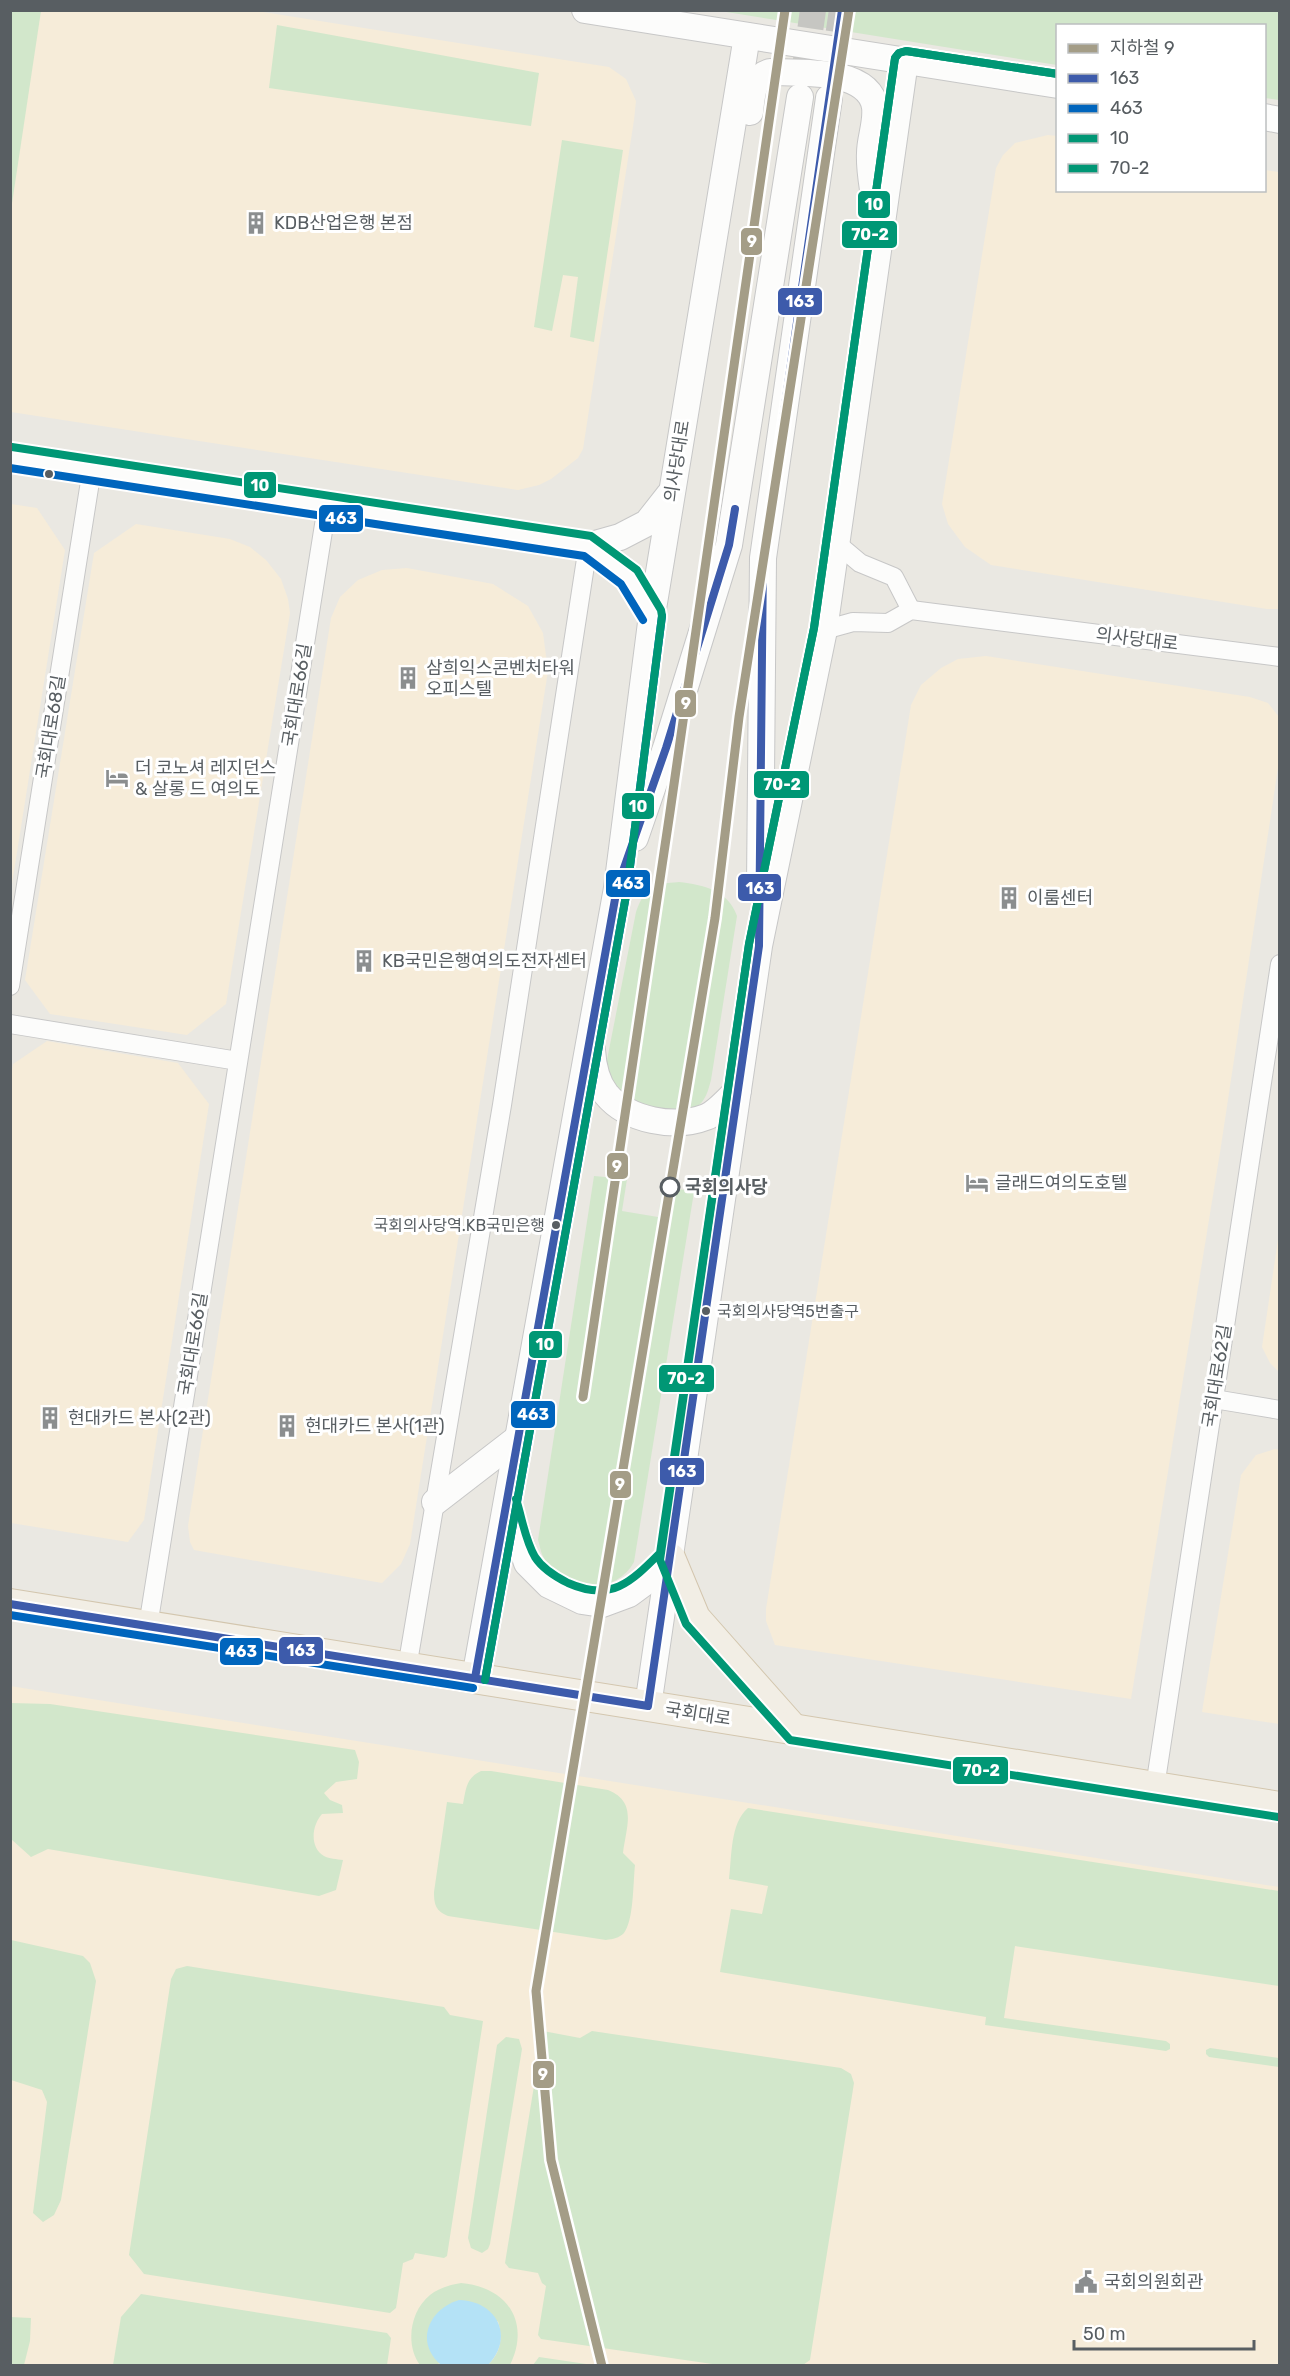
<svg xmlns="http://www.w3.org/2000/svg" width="1290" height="2376" font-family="Rubik,'Noto Sans KR',sans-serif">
  <rect width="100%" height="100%" fill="#eae8e2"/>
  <!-- commercial -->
  <g fill="#f6ecd9">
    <polygon points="10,11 257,11 609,67 626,79 636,101 634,120 587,423 583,449 578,458 551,479 539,485 518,490 11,412"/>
    <polygon points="1048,135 1057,136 1058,190 1264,190 1265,170 1279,172 1279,609 1267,609 991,565 965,547 948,524 942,504 996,168 1003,155 1015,143"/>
    <polygon points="11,504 37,508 65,550 11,890"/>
    <polygon points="136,524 230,539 250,547 266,560 281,579 288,599 290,613 226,1004 187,1035 50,1014 25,980 94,553"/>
    <polygon points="407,568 493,584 528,606 543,633 548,671 410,1544 401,1564 382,1583 194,1550 190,1542 188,1526 331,618 340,597 358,580 382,570"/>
    <polygon points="986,656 1250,697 1268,703 1279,717 1279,761 1221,1146 1131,1699 775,1645 766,1621 766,1609 911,705 921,685 941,668 958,659"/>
    <polygon points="47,1041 178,1063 209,1104 144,1520 128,1542 11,1523 11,1077 13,1064"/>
    <polygon points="1279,1233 1279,1372 1270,1363 1262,1347"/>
    <polygon points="1275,1449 1280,1450 1279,1724 1202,1712 1241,1475 1256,1455"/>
    <polygon points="10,1686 1279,1887 1279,2365 11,2365"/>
  </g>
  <!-- green -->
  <g fill="#d2e7cb">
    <polygon points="11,10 41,11 11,210 10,11"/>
    <polygon points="720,11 1279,11 1279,100 1265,98 1264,26 1058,26 1057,65"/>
    <polygon points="277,25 539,73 531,126 269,88"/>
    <polygon points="562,140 623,150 594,342 570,337 578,277 563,275 552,331 534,327"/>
    <path d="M679,882c25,3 49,8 58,34l-26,164c-2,7 -4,16 -9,22 -14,17 -61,5 -77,-5 -11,-7 -15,-20 -19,-32l30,-153c9,-25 17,-28 43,-30z"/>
    <path d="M594,1176l33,3 -5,32 36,6 5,-31 31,6 -60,370c-19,35 -70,29 -90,-4 -3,-4 -4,-12 -6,-18z"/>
    <path d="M11,1703l39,1 67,10 238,36 4,12 -2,17 -21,3 -12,11 6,7 12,5 1,8 -21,1c-10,11 -13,33 2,42 5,3 13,3 19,4l-7,30 -17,6 -271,-47 -17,8 -20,-18z"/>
    <path d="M481,1771h10l117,19c30,12 18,37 15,63l12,12c-2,17 -1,55 -11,68 -5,5 -11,6 -18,7l-158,-24c-12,-5 -14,-11 -14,-24l13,-90 16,2c3,-15 3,-26 18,-33z"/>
    <path d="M748,1808l531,83v95l-264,-40 -11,72 162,23 4,3v5l-4,2 -181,-26 1,-8 -266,-45 11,-63 31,5 6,-28 -39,-7c3,-23 1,-56 19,-71z"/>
    <polygon points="11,1940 83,1956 90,1963 96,1981 61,2200 54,2215 43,2222 33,2213 47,2102 42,2090 11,2080"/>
    <polygon points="187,1966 444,2007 450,2015 483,2021 447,2256 444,2258 415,2253 413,2259 403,2263 396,2308 390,2313 144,2274 129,2255 171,1979 176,1969"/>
    <polygon points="543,2031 580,2038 592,2031 841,2068 851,2074 854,2083 810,2360 803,2365 719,2365 541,2339 538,2335 546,2286 542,2283 538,2273 509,2268 505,2263"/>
    <polygon points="506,2037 519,2039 522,2049 490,2244 488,2249 482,2253 471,2248 468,2238 497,2045"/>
    <polygon points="1210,2048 1279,2058 1279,2067 1209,2057 1206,2054 1206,2050"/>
    <path d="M461,2283c46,4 70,39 49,82h-22c13,-13 15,-26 10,-44l-60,43 3,1h-21c-15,-20 -10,-54 10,-70 9,-7 19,-10 31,-12z"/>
    <polygon points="141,2294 387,2333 391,2338 387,2365 113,2365 121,2317"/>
    <polygon points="10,2317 31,2318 30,2341 24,2365 11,2365"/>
    <polygon points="539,2357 593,2365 533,2365"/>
  </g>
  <!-- water -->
  <path fill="#b4e2f6" d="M459,2300c38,1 56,37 29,65h-47c-27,-23 -12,-56 18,-65z"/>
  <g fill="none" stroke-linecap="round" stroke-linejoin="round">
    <!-- secondary-tunnel -->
    <g stroke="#c6c6c2" stroke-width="26" stroke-dasharray="26 13" stroke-linecap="butt">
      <polyline points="805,67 813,10"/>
      <polyline points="833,71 842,10"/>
    </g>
    <!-- street casing -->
    <g stroke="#c7c7c7" stroke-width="20">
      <g id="street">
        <polyline points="835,542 860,563 894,577 911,610"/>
        <polyline points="824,630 853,622 888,623 911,610 1280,657"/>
        <polyline points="10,986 92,469"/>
        <polyline points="10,1024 238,1061"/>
        <polyline points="1214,1399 1280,1410"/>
        <polyline points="148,1626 327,506"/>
        <polyline points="407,1668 502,1105 588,546"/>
        <polyline points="1155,1787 1280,964"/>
      </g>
    </g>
    <!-- secondary casing -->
    <g stroke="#c7c7c7" stroke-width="28">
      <g id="secondary">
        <polyline points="585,10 1058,85"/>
        <path d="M750,112c2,-17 2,-35 20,-40 30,1 99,-4 105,35 2,16 -5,31 -5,46 -1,17 3,34 5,51"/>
        <polyline points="1264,117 1280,120"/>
        <polyline points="10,457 588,546 620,537 647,523 669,495"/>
        <polyline points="588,546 629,577 652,615"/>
        <polyline points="635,838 666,748 729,545 800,97"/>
        <polyline points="760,886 763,558 829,98"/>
        <path d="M592,1050c1,16 4,31 14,44 22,27 69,35 100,23 11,-4 23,-19 32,-27"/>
        <polyline points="435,1502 518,1438"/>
        <polyline points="508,1506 527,1563 549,1585 582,1601 602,1604 629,1594 648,1580 670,1558"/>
        <polyline points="475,1678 617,888 652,615 747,36"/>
        <polyline points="648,1706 759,946 824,630 905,61"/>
      </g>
    </g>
    <!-- primary casing -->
    <g stroke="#d3c6ae" stroke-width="32">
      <g id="primary">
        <polyline points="670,1558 695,1618 794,1730"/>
        <polyline points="10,1604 1280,1807"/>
      </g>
    </g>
    <!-- street -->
    <use href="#street" stroke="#fcfcfb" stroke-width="18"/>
    <!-- secondary -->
    <use href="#secondary" stroke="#fcfcfb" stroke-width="26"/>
    <!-- primary -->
    <use href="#primary" stroke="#f2eee5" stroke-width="30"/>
    <!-- bus-1 casing -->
    <g stroke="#fff" stroke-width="12">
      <g id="bus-1">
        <polyline points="10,1604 648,1706 759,946 763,558 842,10"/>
        <polyline points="475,1678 617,888 666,748 729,545 735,509"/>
      </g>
    </g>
    <!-- bus-2 casing -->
    <g stroke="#fff" stroke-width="12">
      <g id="bus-2">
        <polyline points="10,468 584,556 621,584 643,620"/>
        <polyline points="10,1615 473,1688"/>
        <polyline points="485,1680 627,890 662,616"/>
      </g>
    </g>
    <!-- bus-3 casing -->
    <g stroke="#fff" stroke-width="12">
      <g id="bus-3">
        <polyline points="12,447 591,536 637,570 661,610 662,616 627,890 485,1680"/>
        <path d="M516,1499c6,19 9,41 19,58 7,11 21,20 33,26 43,19 62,0 92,-30l89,-609 65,-316 81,-570 4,-5 7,-2 152,23"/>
      </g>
    </g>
    <!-- bus-4 casing -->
    <g stroke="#fff" stroke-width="12">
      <polyline id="bus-4" points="1058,74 906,51 899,53 895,58 814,628 749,944 660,1560 686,1624 790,1740 1278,1817"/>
    </g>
    <!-- bus-1 -->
    <use href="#bus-1" stroke="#3d5bab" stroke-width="8"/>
    <!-- bus-2 -->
    <use href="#bus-2" stroke="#0065bd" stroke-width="8"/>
    <!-- bus-3 -->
    <use href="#bus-3" stroke="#009775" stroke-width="8"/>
    <!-- bus-4 -->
    <use href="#bus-4" stroke="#009775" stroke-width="8"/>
    <!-- metro-1 casing -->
    <g stroke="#fff" stroke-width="14">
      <g id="metro-1">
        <polyline points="583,1397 670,812 785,10"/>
        <polyline points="602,2366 551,2160 536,1991 715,918 739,717 849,10"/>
      </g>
    </g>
    <!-- metro-1 -->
    <use href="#metro-1" stroke="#a49d87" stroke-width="9"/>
  </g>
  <!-- icons -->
  <defs>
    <g id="building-bare" transform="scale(1.8)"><path d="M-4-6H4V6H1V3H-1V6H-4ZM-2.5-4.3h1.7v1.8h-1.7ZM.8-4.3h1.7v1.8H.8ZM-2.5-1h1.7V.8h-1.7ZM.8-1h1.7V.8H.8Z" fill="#8b8e8f" stroke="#fff" stroke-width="2.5" paint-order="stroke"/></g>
    <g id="hotel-bare" transform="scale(1.8)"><path d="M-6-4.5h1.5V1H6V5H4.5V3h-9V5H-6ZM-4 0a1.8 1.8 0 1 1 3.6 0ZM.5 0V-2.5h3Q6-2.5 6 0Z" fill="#8b8e8f" stroke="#fff" stroke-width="2.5" paint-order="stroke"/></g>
    <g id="civic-bare" transform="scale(1.8)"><path d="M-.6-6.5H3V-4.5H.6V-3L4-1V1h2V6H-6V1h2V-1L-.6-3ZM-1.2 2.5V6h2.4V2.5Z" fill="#8b8e8f" stroke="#fff" stroke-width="2.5" paint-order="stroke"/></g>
  </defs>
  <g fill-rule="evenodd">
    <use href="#building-bare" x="256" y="223"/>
    <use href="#building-bare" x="408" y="678"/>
    <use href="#hotel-bare" x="117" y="778"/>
    <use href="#building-bare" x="1009" y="898"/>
    <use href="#building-bare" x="364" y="961"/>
    <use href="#hotel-bare" x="977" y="1183"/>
    <use href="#building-bare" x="50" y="1418"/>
    <use href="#building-bare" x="287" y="1426"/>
    <use href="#civic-bare" x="1086" y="2282"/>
  </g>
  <!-- markers -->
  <g fill="#585e62" stroke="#fff" stroke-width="2">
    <circle cx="49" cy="474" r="5"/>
    <circle cx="556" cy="1225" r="5"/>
    <circle cx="706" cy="1311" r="5"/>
  </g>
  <circle fill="#fff" stroke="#585e62" stroke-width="3" cx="670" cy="1187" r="9"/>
  <g text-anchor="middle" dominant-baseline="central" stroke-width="6" stroke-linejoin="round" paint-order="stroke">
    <!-- bus labels -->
    <g font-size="16" fill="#585e62" stroke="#fff" text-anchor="end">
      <text x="545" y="1225">국회의사당역.KB국민은행</text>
      <text x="717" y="1311" text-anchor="start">국회의사당역5번출구</text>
    </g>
    <!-- poi labels -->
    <g font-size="18" fill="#585e62" stroke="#fff" text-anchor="start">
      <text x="274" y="223">KDB산업은행 본점</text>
      <text x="426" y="668">삼희익스콘벤처타워<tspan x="426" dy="21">오피스텔</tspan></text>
      <text x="135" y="768">더 코노셔 레지던스<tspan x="135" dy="21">&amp; 살롱 드 여의도</tspan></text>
      <text x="1027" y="898">이룸센터</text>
      <text x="382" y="961">KB국민은행여의도전자센터</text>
      <text x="995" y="1183">글래드여의도호텔</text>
      <text x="68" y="1418">현대카드 본사(2관)</text>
      <text x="305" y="1426">현대카드 본사(1관)</text>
      <text x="1104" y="2282">국회의원회관</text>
    </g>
    <!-- street labels -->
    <g font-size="18" fill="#585e62" stroke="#fff">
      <text transform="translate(677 461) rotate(-81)">의사당대로</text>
      <text transform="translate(1137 639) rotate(7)">의사당대로</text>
      <text transform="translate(297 695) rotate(-81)">국회대로66길</text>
      <text transform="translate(51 727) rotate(-81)">국회대로68길</text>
      <text transform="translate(193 1344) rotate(-81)">국회대로66길</text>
      <text transform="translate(1217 1376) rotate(-81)">국회대로62길</text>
      <text transform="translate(698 1714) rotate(9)">국회대로</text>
    </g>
    <!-- stop labels -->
    <g font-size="18" font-weight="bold" fill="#585e62" stroke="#fff" text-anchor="start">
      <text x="685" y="1187">국회의사당</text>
    </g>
  </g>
  <g stroke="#fff" stroke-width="2">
    <rect x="857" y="190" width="34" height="29" rx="6" fill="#009775"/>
    <rect x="841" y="220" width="57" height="29" rx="6" fill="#009775"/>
    <rect x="740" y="227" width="23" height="29" rx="6" fill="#a49d87"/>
    <rect x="777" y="287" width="46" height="29" rx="6" fill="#3d5bab"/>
    <rect x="243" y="471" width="34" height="28" rx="6" fill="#009775"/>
    <rect x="318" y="504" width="46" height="29" rx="6" fill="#0065bd"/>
    <rect x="674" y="689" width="23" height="29" rx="6" fill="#a49d87"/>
    <rect x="753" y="770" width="57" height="29" rx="6" fill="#009775"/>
    <rect x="621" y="792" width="34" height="28" rx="6" fill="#009775"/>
    <rect x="605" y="869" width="46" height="29" rx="6" fill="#0065bd"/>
    <rect x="737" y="873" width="45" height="29" rx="6" fill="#3d5bab"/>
    <rect x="606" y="1152" width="23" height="28" rx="6" fill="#a49d87"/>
    <rect x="528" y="1330" width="35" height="29" rx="6" fill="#009775"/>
    <rect x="658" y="1364" width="57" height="29" rx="6" fill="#009775"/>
    <rect x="510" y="1400" width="46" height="29" rx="6" fill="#0065bd"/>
    <rect x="659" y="1457" width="46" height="29" rx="6" fill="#3d5bab"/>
    <rect x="609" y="1470" width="23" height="29" rx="6" fill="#a49d87"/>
    <rect x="278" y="1636" width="46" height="29" rx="6" fill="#3d5bab"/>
    <rect x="219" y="1637" width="45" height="29" rx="6" fill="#0065bd"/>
    <rect x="952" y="1756" width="57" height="29" rx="6" fill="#009775"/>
    <rect x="532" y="2060" width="23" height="29" rx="6" fill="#a49d87"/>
  </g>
  <g font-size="16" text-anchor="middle" font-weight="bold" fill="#fff">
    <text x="874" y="210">10</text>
    <text x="870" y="240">70-2</text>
    <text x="752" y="247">9</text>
    <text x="800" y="307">163</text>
    <text x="260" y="491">10</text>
    <text x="341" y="524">463</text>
    <text x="686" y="709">9</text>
    <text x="782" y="790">70-2</text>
    <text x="638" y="812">10</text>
    <text x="628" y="889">463</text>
    <text x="760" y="894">163</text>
    <text x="617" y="1172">9</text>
    <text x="545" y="1350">10</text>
    <text x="686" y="1384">70-2</text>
    <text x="533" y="1420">463</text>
    <text x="682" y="1477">163</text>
    <text x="620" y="1490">9</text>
    <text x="301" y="1656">163</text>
    <text x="241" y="1657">463</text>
    <text x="981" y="1776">70-2</text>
    <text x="543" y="2080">9</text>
  </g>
  <!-- border -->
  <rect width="1290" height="2376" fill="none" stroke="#585e62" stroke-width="24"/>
  <!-- legend -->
  <rect x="1056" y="24" width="210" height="168" fill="#ffffff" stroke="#bcbfc0" stroke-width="1.5"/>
  <rect x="1068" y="44" width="30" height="9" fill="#a49d87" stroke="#bcbfc0" stroke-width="1.5"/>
  <text x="1110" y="54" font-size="18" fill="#585e62">지하철 9</text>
  <rect x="1068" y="74" width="30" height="9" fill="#3d5bab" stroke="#bcbfc0" stroke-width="1.5"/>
  <text x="1110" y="84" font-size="18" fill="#585e62">163</text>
  <rect x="1068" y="104" width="30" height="9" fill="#0065bd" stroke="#bcbfc0" stroke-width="1.5"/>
  <text x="1110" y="114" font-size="18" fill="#585e62">463</text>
  <rect x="1068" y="134" width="30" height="9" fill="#009775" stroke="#bcbfc0" stroke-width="1.5"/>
  <text x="1110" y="144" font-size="18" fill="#585e62">10</text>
  <rect x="1068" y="164" width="30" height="9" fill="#009775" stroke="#bcbfc0" stroke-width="1.5"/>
  <text x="1110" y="174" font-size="18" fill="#585e62">70-2</text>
  <!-- scale -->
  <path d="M1074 2340v9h180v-9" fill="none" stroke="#585e62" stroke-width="3"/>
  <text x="1083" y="2340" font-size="18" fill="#585e62" stroke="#ffffff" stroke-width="4.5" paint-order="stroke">50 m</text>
</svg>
